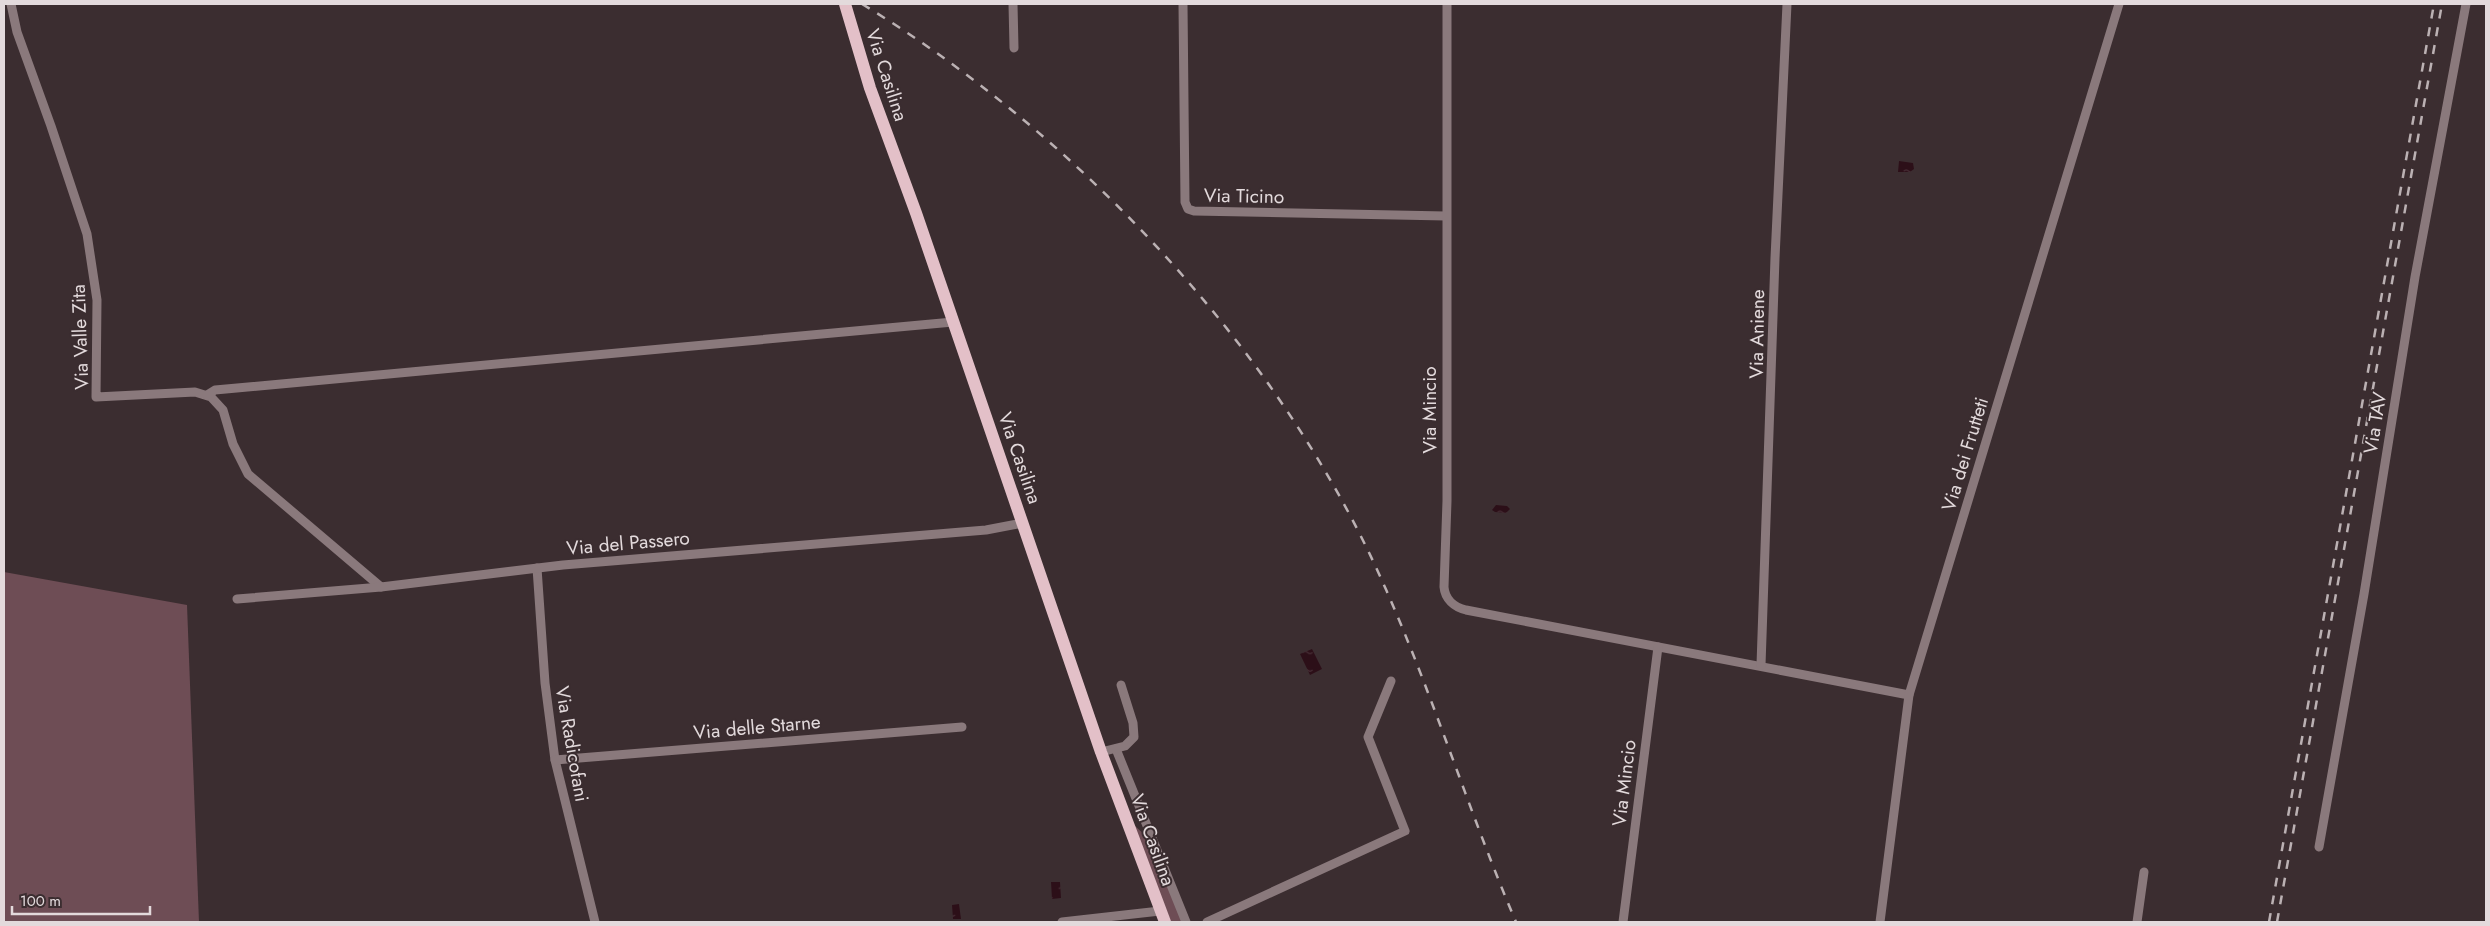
<svg xmlns="http://www.w3.org/2000/svg" width="2490" height="926" font-family="Jost,sans-serif">
  <defs>
    <pattern id="water-ripples" width="26" height="14" patternUnits="userSpaceOnUse" patternTransform="scale(1.25)"><rect width="26" height="14" fill="#2c0f18"/><path d="M2 4q2-2 4 0t4 0M15 11q2-2 4 0t4 0" fill="none" stroke="#4a3139"/></pattern>
  </defs>
  <rect width="100%" height="100%" fill="#3b2d30"/>
  <!-- green -->
  <g fill="#6e4d55">
    <polygon points="4,572 187,605 199,922 4,922"/>
    <polygon points="1133,824 1149,839 1183,922 1171,922"/>
  </g>
  <!-- water -->
  <g fill="url(#water-ripples)">
    <polygon points="1899,161 1913,163 1914,169 1910,172 1898,172"/>
    <polygon points="1496,505 1507,506 1510,509 1506,513 1495,512 1492,510"/>
    <polygon points="1312,649 1322,669 1310,675 1300,654"/>
    <polygon points="1051,882 1060,882 1061,898 1052,899"/>
    <polygon points="959,904 961,919 953,919 952,905"/>
  </g>
  <g fill="none" stroke-linecap="round" stroke-linejoin="round">
    <!-- street -->
    <g stroke="#8a797c" stroke-width="9">
      <polyline points="11,4 17,32 51,126 87,234 97,300 96,397 195,392 211,397 223,410 233,444 248,474 381,587"/>
      <polyline points="1013,4 1014,48"/>
      <polyline points="1183,4 1185,202 1188,209 1194,211 1446,216"/>
      <path d="M1447,4v497l-3,86c1,12 10,20 22,23l443,85"/>
      <polyline points="207,395 215,390 953,322"/>
      <polyline points="537,568 545,683 555,760 595,922"/>
      <polyline points="237,599 381,587 563,565 986,530 1023,523"/>
      <polyline points="1761,665 1775,258 1787,4"/>
      <polyline points="1116,749 1186,922"/>
      <polyline points="1101,752 1125,746 1134,737 1133,723 1121,685"/>
      <polyline points="555,760 962,727"/>
      <polyline points="2319,847 2364,594 2415,277 2466,4"/>
      <polyline points="1062,922 1160,911"/>
      <polyline points="1207,922 1405,831 1368,737 1391,681"/>
      <polyline points="1623,922 1658,647"/>
      <polyline points="1880,922 1909,695 2119,4"/>
      <polyline points="2137,922 2144,872"/>
    </g>
    <!-- primary -->
    <polyline stroke="#e3c0c8" stroke-width="12" points="845,4 870,88 916,213 1101,752 1165,922"/>
    <!-- rail -->
    <g stroke="#bbb1b3" stroke-width="2.5" stroke-dasharray="9 9" stroke-linecap="butt">
      <path d="M862,4c210,127 406,335 511,557 55,117 92,242 143,361"/>
      <polyline points="2269,922 2434,4"/>
      <polyline points="2277,922 2442,4"/>
    </g>
  </g>
  <g text-anchor="middle" dominant-baseline="central" stroke-width="4" stroke-linejoin="round" paint-order="stroke">
    <!-- street labels -->
    <g font-size="19" fill="#e3dadc" stroke="#3b2d30">
      <text transform="translate(887 75) rotate(72)">Via Casilina</text>
      <text transform="translate(1244 196) rotate(1)">Via Ticino</text>
      <text transform="translate(1757 334) rotate(-89)">Via Aniene</text>
      <text transform="translate(80 337) rotate(-92)">Via Valle Zita</text>
      <text transform="translate(1429 410) rotate(-90)">Via Mincio</text>
      <text transform="translate(2375 423) rotate(-81)">Via TAV</text>
      <text transform="translate(1965 454) rotate(-73)">Via dei Frutteti</text>
      <text transform="translate(1020 458) rotate(71)">Via Casilina</text>
      <text transform="translate(628 543) rotate(-5)">Via del Passero</text>
      <text transform="translate(757 727) rotate(-5)">Via delle Starne</text>
      <text transform="translate(572 744) rotate(80)">Via Radicofani</text>
      <text transform="translate(1624 783) rotate(-83)">Via Mincio</text>
      <text transform="translate(1153 840) rotate(70)">Via Casilina</text>
    </g>
  </g>
  <!-- border -->
  <rect width="2490" height="926" fill="none" stroke="#e3dadc" stroke-width="10"/>
  <!-- scale -->
  <path d="M12 906v8h138v-8" fill="none" stroke="#e3dadc" stroke-width="2.5"/>
  <text x="20" y="906" font-size="15" fill="#e3dadc" stroke="#3b2d30" stroke-width="4" paint-order="stroke">100 m</text>
</svg>
